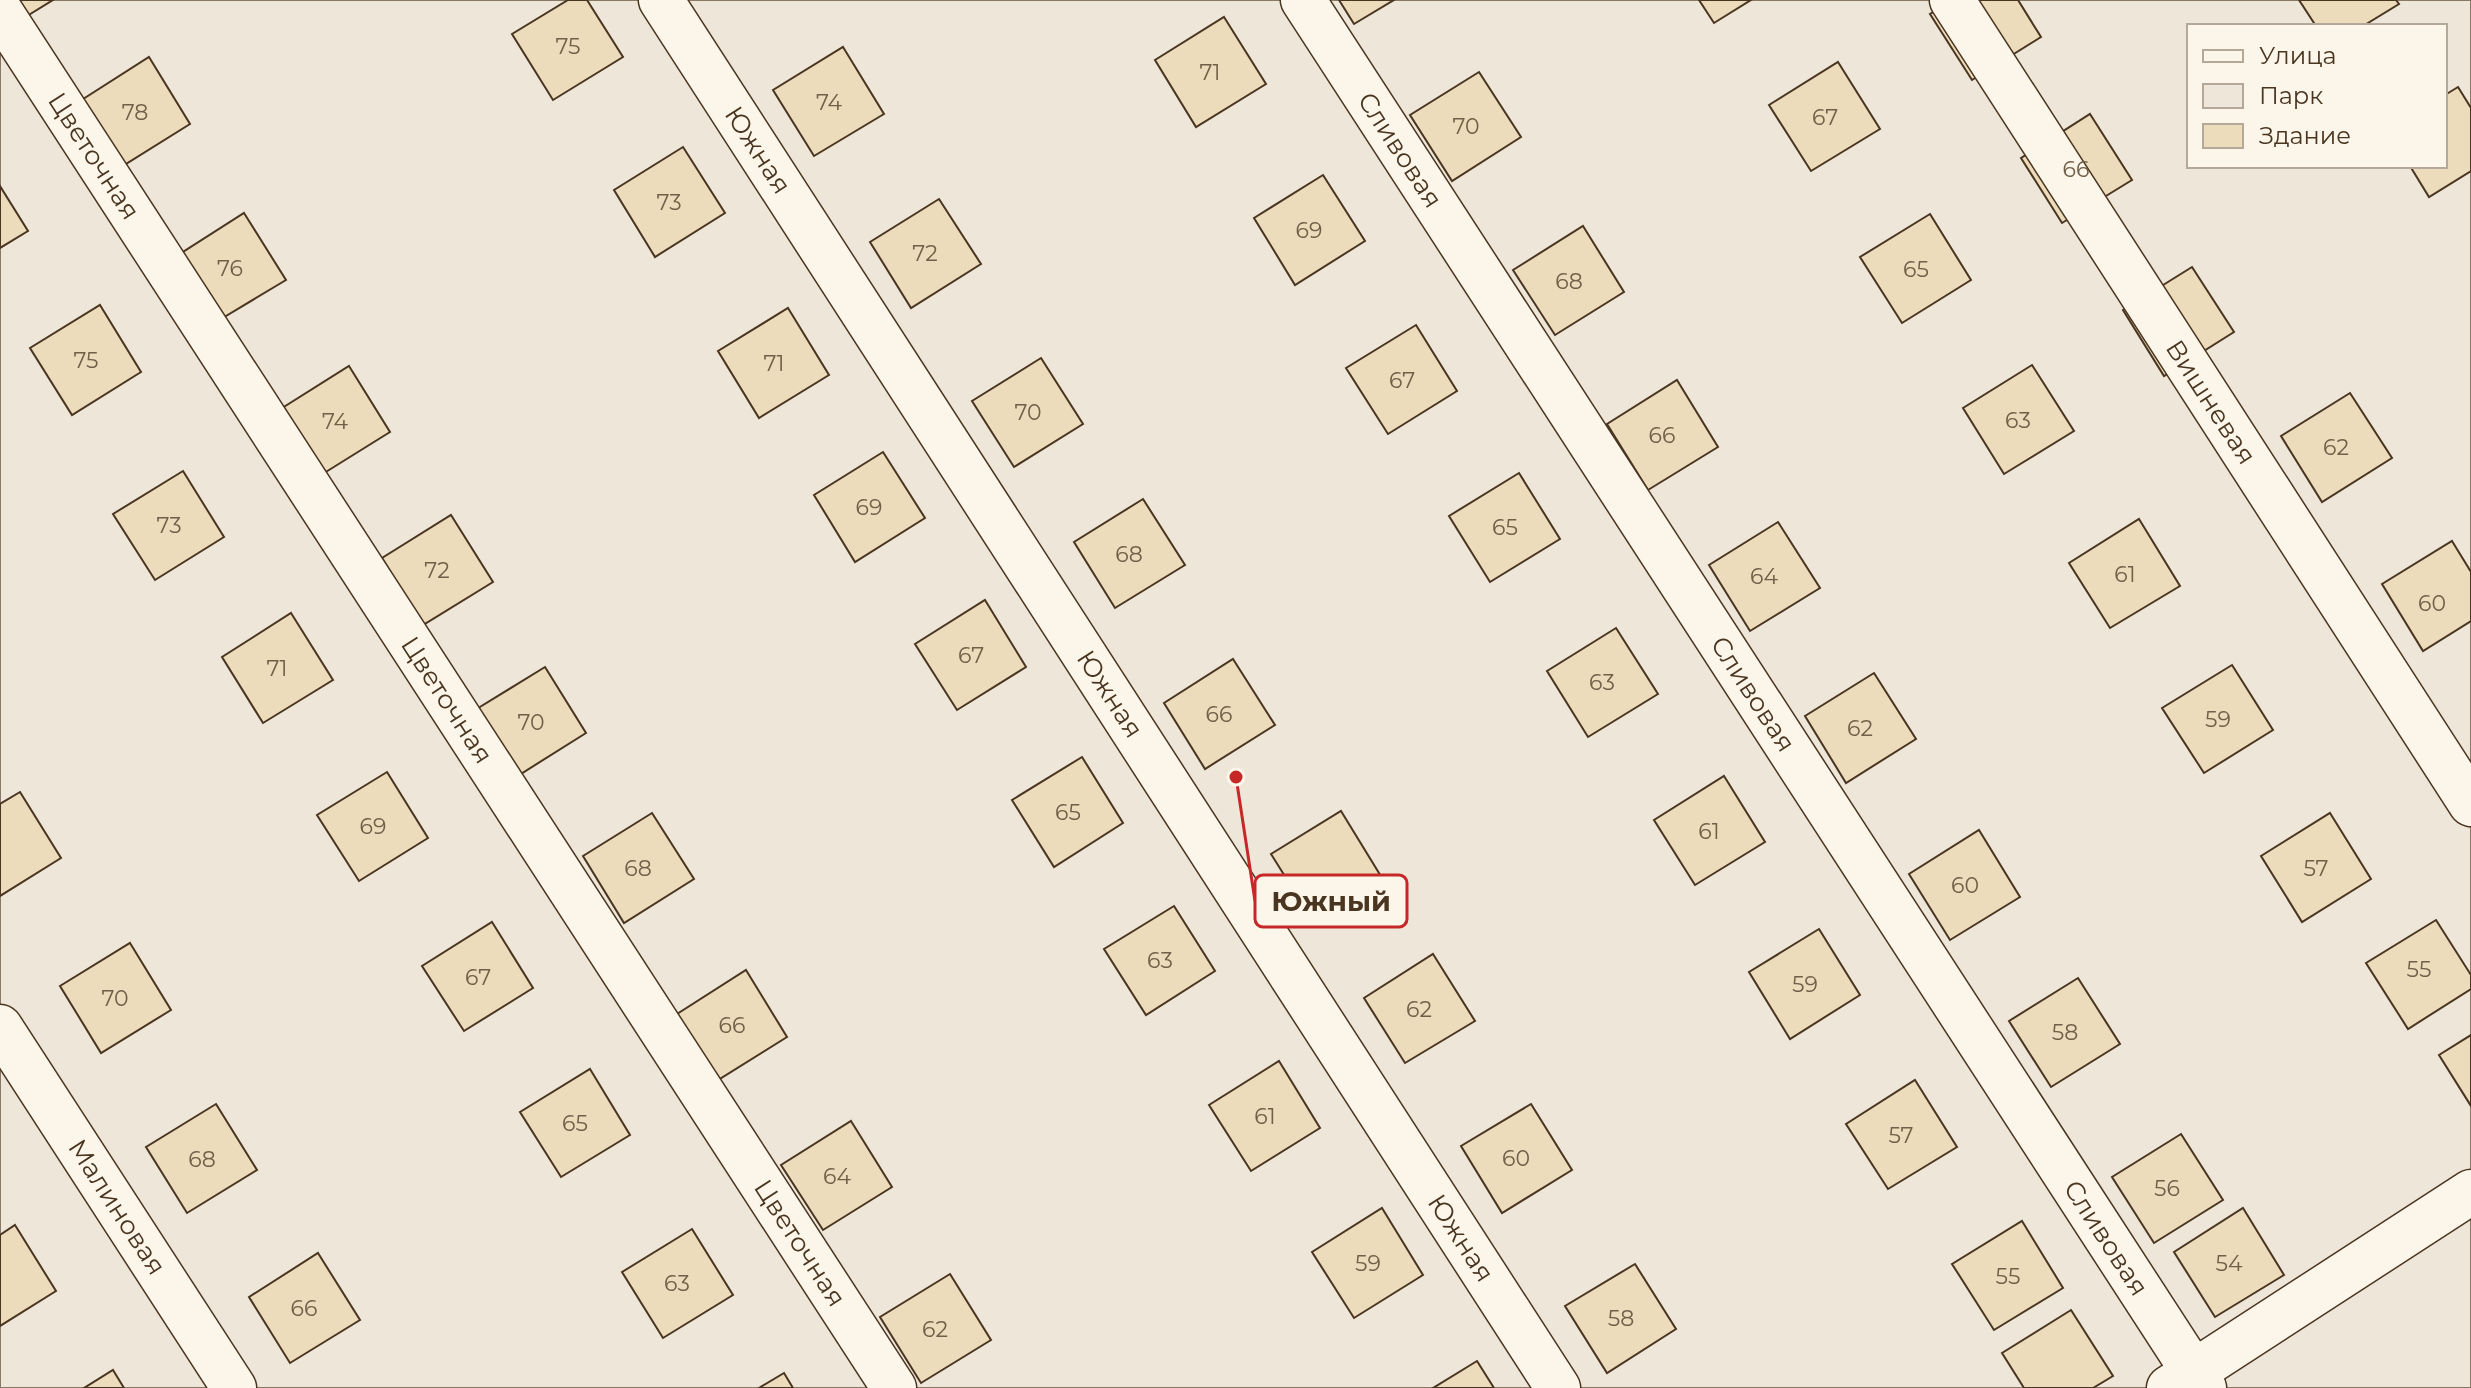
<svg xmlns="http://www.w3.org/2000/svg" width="2471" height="1388" font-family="Montserrat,sans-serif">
  <rect width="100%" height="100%" fill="#fbf6e9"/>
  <!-- green -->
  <path fill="#ede6d9" stroke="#887966" stroke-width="2" fill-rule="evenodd" d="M0,0h2471v1388h-2471zM2189,26h256v140h-256z"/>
  <!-- building -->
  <g fill="#ecdcbc" stroke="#4a3520" stroke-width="2">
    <polygon points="5,0 53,0 19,21"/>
    <polygon points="568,0 587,0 623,57 553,100 512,34"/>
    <polygon points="1339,0 1394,0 1354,24"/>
    <polygon points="1699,0 1751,0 1714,23"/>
    <polygon points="1952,0 2018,0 2041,37 1972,80 1930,14"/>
    <polygon points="2299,0 2396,0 2399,4 2363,26 2316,26"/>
    <polygon points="1224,17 1266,84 1196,127 1155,60"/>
    <polygon points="843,47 884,114 814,156 773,90"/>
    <polygon points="149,57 190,124 121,167 80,101"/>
    <polygon points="1838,62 1880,129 1811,171 1769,105"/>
    <polygon points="1479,72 1521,137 1452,181 1410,115"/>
    <polygon points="2458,87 2471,108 2471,171 2429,197 2410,166 2445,166 2445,95"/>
    <polygon points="2090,114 2132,180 2062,223 2021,158"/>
    <polygon points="683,147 725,213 655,257 614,190"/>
    <polygon points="1323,175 1365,241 1295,285 1254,218"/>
    <polygon points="0,186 28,231 0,248"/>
    <polygon points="939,199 981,264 911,308 870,242"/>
    <polygon points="244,213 286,280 216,322 175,257"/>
    <polygon points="1930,214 1971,280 1902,323 1860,257"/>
    <polygon points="1583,226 1624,292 1555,335 1513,270"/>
    <polygon points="2192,267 2234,332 2164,376 2123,310"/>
    <polygon points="100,305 141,372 72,415 30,348"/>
    <polygon points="788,308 829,375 759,418 718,351"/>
    <polygon points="1416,325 1457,391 1388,434 1346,368"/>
    <polygon points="1041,358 1083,424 1014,467 972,401"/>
    <polygon points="2032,365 2074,431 2004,474 1963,408"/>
    <polygon points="349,366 390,432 321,475 279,410"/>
    <polygon points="1677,380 1718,447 1648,490 1607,424"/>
    <polygon points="2350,393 2392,458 2322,502 2281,436"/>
    <polygon points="883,452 925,518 855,562 814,495"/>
    <polygon points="183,471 224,537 155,580 113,514"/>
    <polygon points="1519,473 1560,539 1490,582 1449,516"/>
    <polygon points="1143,499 1185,565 1115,608 1074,542"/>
    <polygon points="451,515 493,582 423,625 382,558"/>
    <polygon points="2139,519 2180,586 2110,628 2069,563"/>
    <polygon points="1778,522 1820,588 1750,631 1709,565"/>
    <polygon points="2452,541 2471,572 2471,621 2423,651 2382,584"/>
    <polygon points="985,600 1026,667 957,710 915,644"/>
    <polygon points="291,613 333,680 263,723 222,657"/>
    <polygon points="1616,628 1658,694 1588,737 1547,671"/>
    <polygon points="1233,659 1275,725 1205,769 1164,703"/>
    <polygon points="2232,665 2273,730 2204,773 2162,708"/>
    <polygon points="545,667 586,733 516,777 475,710"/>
    <polygon points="1874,673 1916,739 1846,783 1805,716"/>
    <polygon points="1082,757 1123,823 1054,867 1012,800"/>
    <polygon points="387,772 428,838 359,881 317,815"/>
    <polygon points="1724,776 1765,842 1695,885 1654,820"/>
    <polygon points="20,792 61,858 0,896 0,804"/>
    <polygon points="1341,811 1382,878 1313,921 1271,854"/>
    <polygon points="652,813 694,879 624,923 583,856"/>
    <polygon points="2330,813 2371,879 2302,922 2261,856"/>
    <polygon points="1979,830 2020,897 1950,940 1909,874"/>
    <polygon points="1174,906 1215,971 1146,1015 1104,949"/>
    <polygon points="2436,920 2471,975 2471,989 2408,1029 2366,963"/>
    <polygon points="492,922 533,988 464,1031 422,966"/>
    <polygon points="1819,929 1860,995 1790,1039 1749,972"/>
    <polygon points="130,943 171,1010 101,1053 60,986"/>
    <polygon points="1433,954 1475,1021 1405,1063 1364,998"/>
    <polygon points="746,970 787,1037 718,1080 677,1014"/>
    <polygon points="2078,978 2120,1044 2051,1087 2009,1021"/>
    <polygon points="2471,1035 2471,1106 2439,1055"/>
    <polygon points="1279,1061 1320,1128 1251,1171 1209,1105"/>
    <polygon points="590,1069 630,1135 561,1177 520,1112"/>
    <polygon points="1915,1080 1957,1147 1888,1189 1846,1124"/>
    <polygon points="216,1104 257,1170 187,1213 146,1147"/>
    <polygon points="1531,1104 1572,1170 1502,1213 1461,1146"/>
    <polygon points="851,1121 892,1187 823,1230 781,1165"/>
    <polygon points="2181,1134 2223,1200 2154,1243 2112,1177"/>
    <polygon points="1382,1208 1423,1275 1354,1318 1312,1252"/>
    <polygon points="2243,1208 2284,1275 2215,1317 2174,1252"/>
    <polygon points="2022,1221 2063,1288 1994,1330 1952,1264"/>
    <polygon points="15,1225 56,1291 0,1326 0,1235"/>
    <polygon points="692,1229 733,1295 663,1338 622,1272"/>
    <polygon points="318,1253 360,1320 290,1363 249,1297"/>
    <polygon points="1635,1264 1676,1329 1607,1373 1565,1306"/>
    <polygon points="950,1274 991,1340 921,1383 880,1317"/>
    <polygon points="2071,1310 2113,1376 2093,1388 2024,1388 2002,1353"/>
    <polygon points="1477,1361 1494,1388 1433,1388"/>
    <polygon points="113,1370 124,1388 84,1388"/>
    <polygon points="784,1373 793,1388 759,1388"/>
  </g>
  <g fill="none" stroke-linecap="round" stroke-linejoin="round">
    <!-- minor casing -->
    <g stroke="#4a3520" stroke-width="47">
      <g id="minor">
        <polyline points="661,0 1558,1388"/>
        <polyline points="1303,0 2204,1388"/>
        <polyline points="1952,0 2471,804"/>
        <polyline points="0,11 894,1388"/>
        <polyline points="0,1027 234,1388"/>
        <polyline points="2169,1388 2471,1192"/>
      </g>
    </g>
    <!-- minor -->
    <use href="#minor" stroke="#fbf6e9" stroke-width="44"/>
  </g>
  <g text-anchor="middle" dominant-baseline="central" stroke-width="6" stroke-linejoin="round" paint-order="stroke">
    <!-- number labels -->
    <g font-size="22" fill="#725f47">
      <text x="568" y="46">75</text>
      <text x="1210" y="72">71</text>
      <text x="829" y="102">74</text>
      <text x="135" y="112">78</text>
      <text x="1825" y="117">67</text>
      <text x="1466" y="126">70</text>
      <text x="2076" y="169">66</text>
      <text x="669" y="202">73</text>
      <text x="1309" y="230">69</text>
      <text x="925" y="253">72</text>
      <text x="230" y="268">76</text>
      <text x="1916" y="269">65</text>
      <text x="1569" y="281">68</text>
      <text x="86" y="360">75</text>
      <text x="774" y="363">71</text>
      <text x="1402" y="380">67</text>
      <text x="1028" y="412">70</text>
      <text x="2018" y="420">63</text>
      <text x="335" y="421">74</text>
      <text x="1662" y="435">66</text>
      <text x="2336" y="447">62</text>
      <text x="869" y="507">69</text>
      <text x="169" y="525">73</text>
      <text x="1505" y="527">65</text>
      <text x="1129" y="554">68</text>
      <text x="437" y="570">72</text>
      <text x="2125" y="574">61</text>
      <text x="1764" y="576">64</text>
      <text x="2432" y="603">60</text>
      <text x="971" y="655">67</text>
      <text x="277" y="668">71</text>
      <text x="1602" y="682">63</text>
      <text x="1219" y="714">66</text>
      <text x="2218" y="719">59</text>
      <text x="531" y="722">70</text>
      <text x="1860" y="728">62</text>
      <text x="1068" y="812">65</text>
      <text x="373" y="826">69</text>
      <text x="1709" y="831">61</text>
      <text x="638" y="868">68</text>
      <text x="2316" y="868">57</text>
      <text x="1965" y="885">60</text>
      <text x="1160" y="960">63</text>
      <text x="2419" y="969">55</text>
      <text x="478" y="977">67</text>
      <text x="1805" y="984">59</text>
      <text x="115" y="998">70</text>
      <text x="1419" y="1009">62</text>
      <text x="732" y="1025">66</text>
      <text x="2065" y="1032">58</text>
      <text x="1265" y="1116">61</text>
      <text x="575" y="1123">65</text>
      <text x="1901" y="1135">57</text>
      <text x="1516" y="1158">60</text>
      <text x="202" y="1159">68</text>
      <text x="837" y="1176">64</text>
      <text x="2167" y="1188">56</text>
      <text x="1368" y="1263">59</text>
      <text x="2229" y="1263">54</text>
      <text x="2008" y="1276">55</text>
      <text x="677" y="1283">63</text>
      <text x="304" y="1308">66</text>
      <text x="1621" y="1318">58</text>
      <text x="935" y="1329">62</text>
    </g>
    <!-- street labels -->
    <g font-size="26" fill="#4a3520" stroke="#fbf6e9">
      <text transform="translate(758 150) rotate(57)">Южная</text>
      <text transform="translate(1400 150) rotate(57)">Сливовая</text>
      <text transform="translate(94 156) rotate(57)">Цветочная</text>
      <text transform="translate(2211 402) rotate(57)">Вишневая</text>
      <text transform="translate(1110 694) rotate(57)">Южная</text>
      <text transform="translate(1753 694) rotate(57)">Сливовая</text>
      <text transform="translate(447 700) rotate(57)">Цветочная</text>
      <text transform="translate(117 1207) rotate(57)">Малиновая</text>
      <text transform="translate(1461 1238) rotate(57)">Южная</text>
      <text transform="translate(2106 1238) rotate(57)">Сливовая</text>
      <text transform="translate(800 1243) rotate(57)">Цветочная</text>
    </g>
  </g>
  <!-- callouts -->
  <path fill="none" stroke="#c62828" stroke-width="3" d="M1236 777L1255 901"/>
  <circle fill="#c62828" stroke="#fbf6e9" stroke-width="3" cx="1236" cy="777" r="8"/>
  <rect fill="#fbf6e9" stroke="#c62828" stroke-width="3" x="1255" y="875" width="152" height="52" rx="8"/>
  <g font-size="28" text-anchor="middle" font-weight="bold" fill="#4a3520">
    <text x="1331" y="911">Южный</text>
  </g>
  <!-- legend -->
  <rect x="2187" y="24" width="260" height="144" fill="#fbf6e9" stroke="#b4a999" stroke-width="2"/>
  <rect x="2203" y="50" width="40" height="12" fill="#fbf6e9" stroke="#b4a999" stroke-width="2"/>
  <text x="2259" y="64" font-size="24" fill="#4a3520">Улица</text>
  <rect x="2203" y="84" width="40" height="24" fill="#ede6d9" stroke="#b4a999" stroke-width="2"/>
  <text x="2259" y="104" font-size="24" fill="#4a3520">Парк</text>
  <rect x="2203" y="124" width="40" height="24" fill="#ecdcbc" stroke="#b4a999" stroke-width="2"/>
  <text x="2259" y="144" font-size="24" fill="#4a3520">Здание</text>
</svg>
